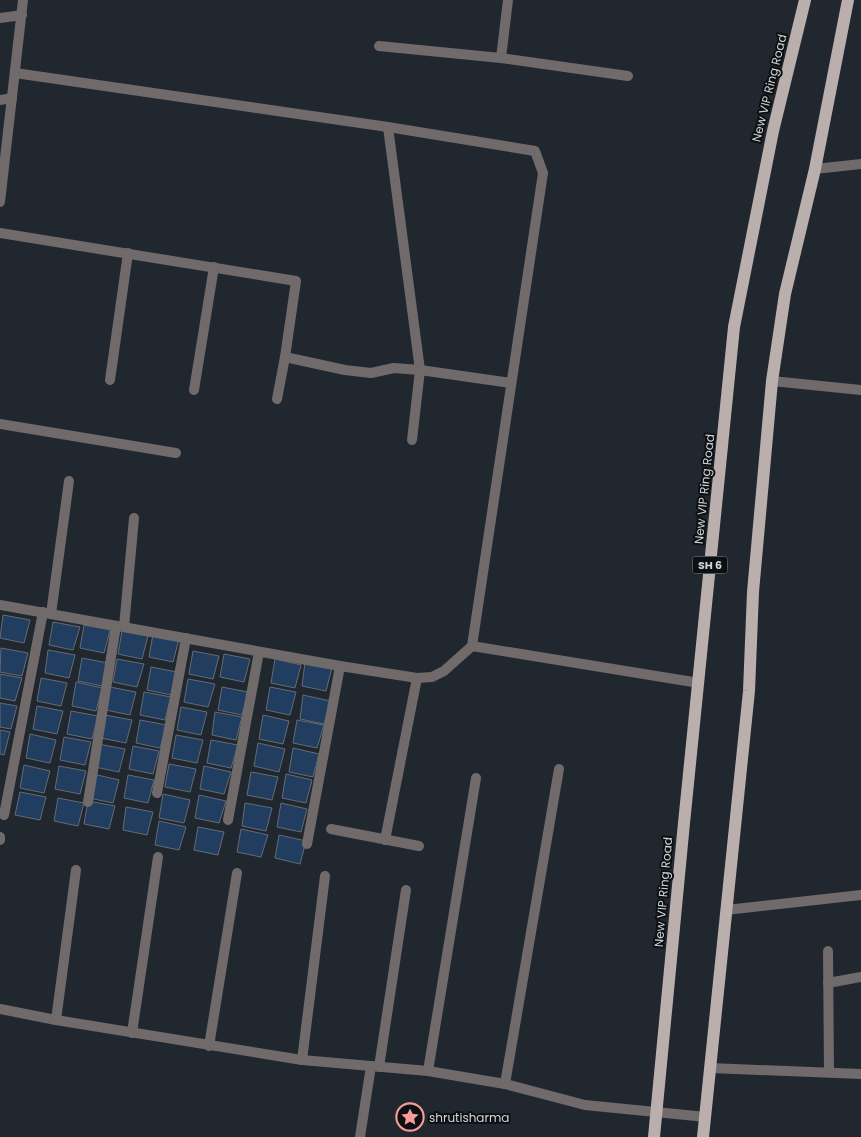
<svg xmlns="http://www.w3.org/2000/svg" width="861" height="1137" font-family="Poppins,sans-serif">
  <rect width="100%" height="100%" fill="#21272f"/>
  <!-- building -->
  <g fill="#213d5f" stroke="#646c75">
    <polygon points="3,615 30,620 24,643 0,638"/>
    <polygon points="53,622 80,627 73,650 49,645"/>
    <polygon points="84,625 110,630 104,653 80,648"/>
    <polygon points="122,631 148,636 142,659 118,654"/>
    <polygon points="153,634 179,639 173,662 149,657"/>
    <polygon points="1,648 28,653 22,676 0,672"/>
    <polygon points="48,650 75,655 69,678 45,673"/>
    <polygon points="193,651 219,656 213,679 189,674"/>
    <polygon points="224,654 250,659 244,682 220,677"/>
    <polygon points="82,658 108,663 102,686 78,681"/>
    <polygon points="117,659 144,664 137,687 113,682"/>
    <polygon points="275,659 301,665 295,688 271,683"/>
    <polygon points="305,662 332,668 326,691 302,686"/>
    <polygon points="151,667 177,672 171,695 147,690"/>
    <polygon points="0,674 22,678 15,701 0,698"/>
    <polygon points="41,678 67,683 61,706 37,701"/>
    <polygon points="188,679 215,684 208,707 184,702"/>
    <polygon points="76,682 102,688 96,711 72,706"/>
    <polygon points="110,687 136,692 130,715 106,710"/>
    <polygon points="222,687 248,692 242,715 218,710"/>
    <polygon points="270,687 296,692 290,715 266,710"/>
    <polygon points="144,692 171,697 165,720 140,715"/>
    <polygon points="303,695 330,701 324,724 300,719"/>
    <polygon points="0,703 17,706 11,729 0,727"/>
    <polygon points="37,706 63,711 57,734 33,729"/>
    <polygon points="181,707 207,712 201,735 177,730"/>
    <polygon points="71,711 98,716 92,739 67,734"/>
    <polygon points="215,712 242,717 236,740 212,735"/>
    <polygon points="105,715 132,720 126,743 101,738"/>
    <polygon points="263,715 289,721 283,744 259,739"/>
    <polygon points="140,720 167,725 160,748 136,743"/>
    <polygon points="297,720 324,725 317,748 293,743"/>
    <polygon points="0,730 10,732 4,755 0,754"/>
    <polygon points="30,734 56,740 50,763 26,758"/>
    <polygon points="176,735 203,740 197,763 172,758"/>
    <polygon points="64,737 91,742 85,765 60,760"/>
    <polygon points="211,740 238,745 231,768 207,763"/>
    <polygon points="258,743 285,749 279,772 254,766"/>
    <polygon points="98,744 125,749 119,772 95,767"/>
    <polygon points="133,746 159,751 153,774 129,769"/>
    <polygon points="293,748 319,754 313,777 289,772"/>
    <polygon points="169,764 196,769 190,792 165,787"/>
    <polygon points="24,765 50,771 44,793 20,788"/>
    <polygon points="59,766 86,771 80,794 55,789"/>
    <polygon points="204,766 231,772 224,794 200,789"/>
    <polygon points="251,772 278,777 272,800 247,795"/>
    <polygon points="93,774 119,780 113,803 89,798"/>
    <polygon points="286,774 312,780 306,803 282,798"/>
    <polygon points="128,775 154,780 148,803 124,798"/>
    <polygon points="20,792 46,797 40,820 15,815"/>
    <polygon points="163,794 190,800 184,823 159,818"/>
    <polygon points="199,795 226,801 219,823 195,818"/>
    <polygon points="58,798 84,803 78,826 54,821"/>
    <polygon points="88,801 115,806 109,829 84,824"/>
    <polygon points="245,803 272,808 266,831 242,826"/>
    <polygon points="281,803 307,809 301,832 277,827"/>
    <polygon points="126,807 153,812 147,835 123,830"/>
    <polygon points="159,821 186,827 179,850 155,845"/>
    <polygon points="198,827 224,832 218,855 194,850"/>
    <polygon points="241,829 268,835 261,857 237,852"/>
    <polygon points="279,835 306,841 300,864 275,858"/>
  </g>
  <g fill="none" stroke-linecap="round" stroke-linejoin="round">
    <!-- street -->
    <g stroke="#706a6a" stroke-width="10">
      <polyline points="0,18 22,15"/>
      <polyline points="379,46 501,58 508,0"/>
      <polyline points="501,58 628,76"/>
      <polyline points="15,73 388,127 535,151 543,173 472,646 699,683"/>
      <polyline points="0,100 12,98"/>
      <polyline points="388,127 420,370 412,440"/>
      <polyline points="815,169 861,164"/>
      <polyline points="0,202 23,0"/>
      <polyline points="0,233 296,281 285,357 345,370 371,373 394,368 420,370 511,383"/>
      <polyline points="110,380 128,253"/>
      <polyline points="772,381 861,390"/>
      <polyline points="194,390 214,267"/>
      <polyline points="277,399 285,357"/>
      <polyline points="0,424 176,453"/>
      <polyline points="0,605 340,666 417,678 432,677 444,671 472,646"/>
      <polyline points="51,614 69,481"/>
      <polyline points="124,627 134,518"/>
      <polyline points="157,793 186,638"/>
      <polyline points="88,802 116,626"/>
      <polyline points="4,815 43,612"/>
      <polyline points="228,820 259,652"/>
      <polyline points="331,829 419,846"/>
      <polyline points="0,840 0,837"/>
      <polyline points="385,840 417,678"/>
      <polyline points="307,844 340,666"/>
      <polyline points="726,910 861,895"/>
      <polyline points="828,951 829,1072"/>
      <polyline points="828,983 861,977"/>
      <polyline points="0,1009 56,1020 302,1060 428,1071 505,1084 585,1105 706,1117"/>
      <polyline points="56,1020 76,870"/>
      <polyline points="132,1033 158,857"/>
      <polyline points="209,1046 237,873"/>
      <polyline points="302,1060 325,876"/>
      <polyline points="379,1067 406,890"/>
      <polyline points="710,1068 861,1074"/>
      <polyline points="428,1071 476,778"/>
      <polyline points="505,1084 559,769"/>
      <polyline points="360,1137 371,1066"/>
    </g>
    <!-- primary -->
    <g stroke="#bbafae" stroke-width="12">
      <polyline points="654,1137 684,823 734,327 773,131 805,0"/>
      <polyline points="703,1137 749,691 753,592 772,381 785,294 815,169 848,0"/>
    </g>
  </g>
  <!-- icons -->
  <defs>
    <g id="sight-ring" transform="scale(1.4375)"><circle r="9.5" fill="#0d1013" stroke="#f59b9a" stroke-width="1.5"/><path d="M0-6L1.8-2.2L6-1.7L2.9 1.2L3.7 5.4L0 3.3L-3.7 5.4L-2.9 1.2L-6-1.7L-1.8-2.2Z" fill="#f59b9a"/></g>
  </defs>
  <g fill-rule="evenodd">
    <use href="#sight-ring" x="410" y="1117"/>
  </g>
  <g text-anchor="middle" dominant-baseline="central" stroke-width="4" stroke-linejoin="round" paint-order="stroke">
    <!-- shield labels -->
    <rect fill="#0d1013" stroke="#96999e" stroke-width="1" x="692.5" y="556.5" width="35" height="17" rx="4"/>
    <g font-size="11" font-weight="bold" fill="#d0d4da">
      <text x="710" y="565">SH 6</text>
    </g>
    <!-- street labels -->
    <g font-size="12" fill="#d0d4da" stroke="#0d1013">
      <text transform="translate(769 88) rotate(-76)">New VIP Ring Road</text>
      <text transform="translate(704 489) rotate(-84)">New VIP Ring Road</text>
      <text transform="translate(663 892) rotate(-85)">New VIP Ring Road</text>
    </g>
    <!-- poi labels -->
    <g font-size="12" fill="#d0d4da" stroke="#0d1013" text-anchor="start">
      <text x="429" y="1117">shrutisharma</text>
    </g>
  </g>
</svg>
